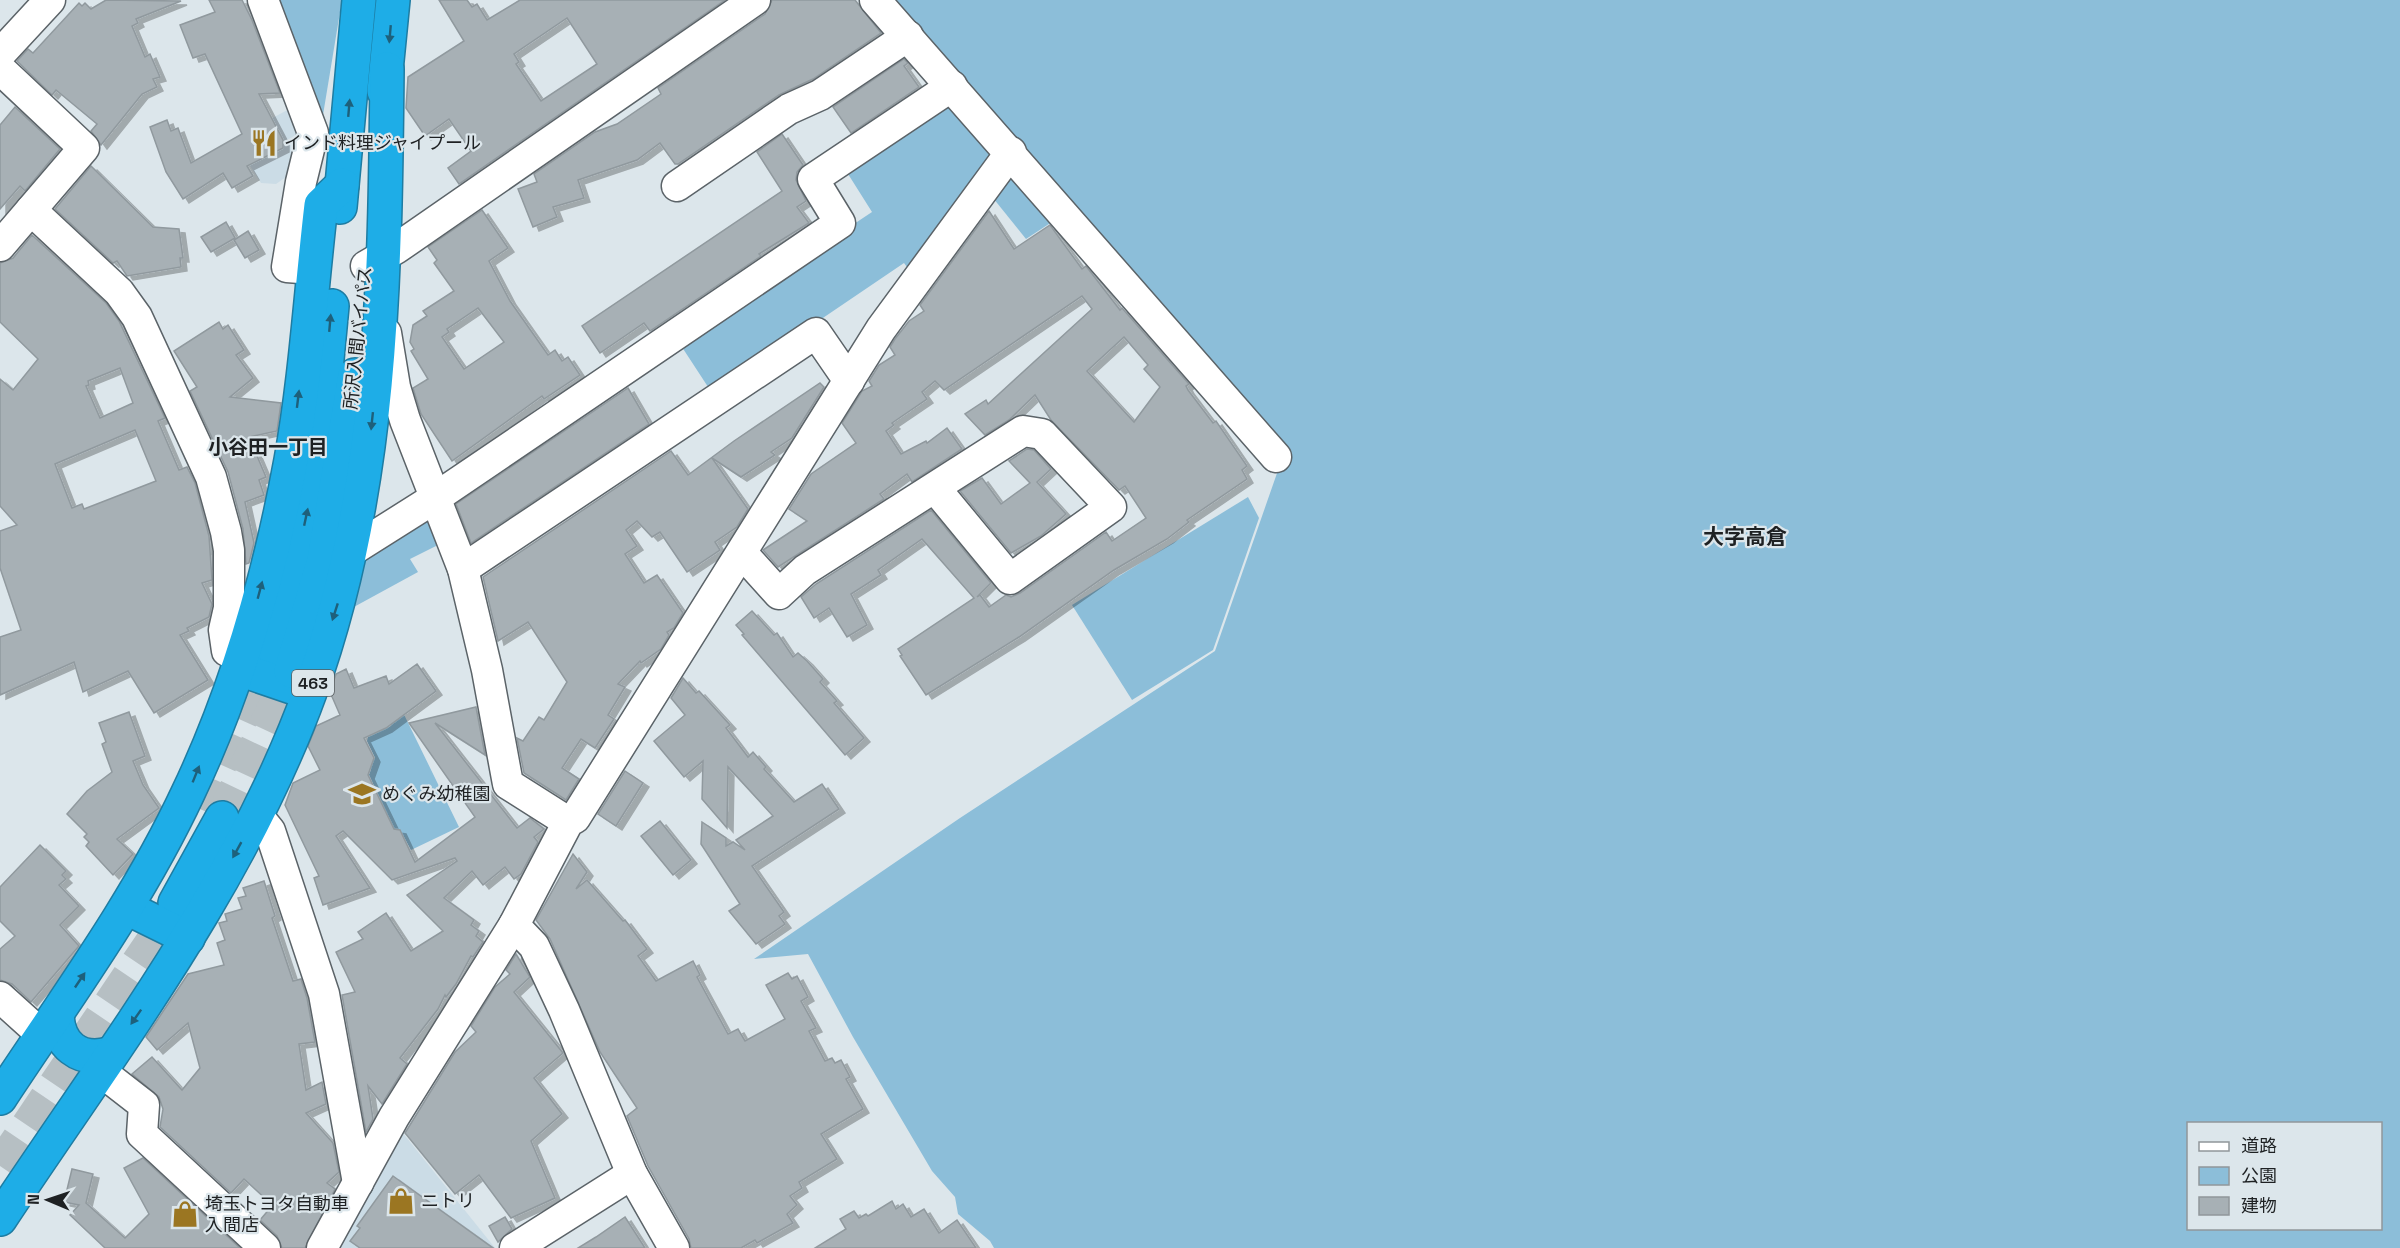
<svg xmlns="http://www.w3.org/2000/svg" width="2400" height="1248" viewBox="0 0 2400 1248" font-family="'Space Grotesk','Noto Sans JP',sans-serif">
<defs>
<filter id="shadow"><feDropShadow dx="6" dy="4" stdDeviation="0" flood-color="#0004"/></filter>
</defs>
<rect width="100%" height="100%" fill="#dce6eb"/>
<!-- built -->
<g fill="#cbdce6">
<path d="M295,106l11,25 -10,39 -20,14 -15,-1 -28,-44z"/>
<path d="M398,1127l97,121h-162z"/>
</g>
<!-- green -->
<g fill="#8cbed9" fill-rule="evenodd">
<path d="M269,0h73l-22,133z"/>
<path d="M883,0h1517v1248h-1406l-4,-7 -32,-27 -3,-17 -23,-26 -79,-134 -45,-83 -54,5 206,-141 255,-167 68,-195zM2188,1124h192v104h-192z"/>
<path d="M942,100l16,2 38,56 -84,116 -8,-11 -192,130 -34,-52 194,-129 -29,-46z"/>
<path d="M1007,169l54,47 -35,23 -37,-46z"/>
<path d="M1248,497l11,21 -46,132 -81,50 -60,-95z"/>
<path d="M426,521l11,3 7,18 -34,17 8,13 -66,36 12,-50z"/>
<path d="M392,690l67,137 -48,23 -11,-20 -6,-1 -25,-54 2,-6 -4,-7 8,-4 -8,-17 1,-4 23,-11z"/>
</g>
<!-- building -->
<g fill="#a7b0b5" stroke="#90999e" stroke-width="1.5" fill-rule="evenodd" filter="url(#shadow)">
<path d="M106,0l75,1 -45,18 2,4 -6,3 13,31 5,-3 10,23 -7,2 4,8 -15,7 -41,51 -10,-14 6,-7 -41,-34 -4,5 -35,-34 11,-12 5,4 46,-50 3,3 3,-3 6,6z"/>
<path d="M209,0h33l10,20 28,73 -21,1 24,46v8l-36,18 6,10 -21,12 -9,-15 -40,26 -17,-27 -16,-45 17,-7 4,11 7,-3 13,35 51,-29 -37,-80 -12,4 -13,-33 35,-13z"/>
<path d="M439,0h28l5,7 5,-3 10,16 33,-20h205l-266,184 -11,-16 23,-17 -22,-32 -24,17 -19,-28 2,-31 56,-36zM567,18l30,46 -56,37 -25,-37 3,-2 -5,-8z"/>
<path d="M772,0h83l26,33 -68,46 -34,16 -101,69h-3l-15,-21 -23,17 -59,20 6,18 -31,9 4,10 -24,10 -15,-38 19,-7 -3,-8 61,-42 22,-8 44,-30 -3,-6 107,-74z"/>
<path d="M904,59l4,4 -4,3 15,21 -68,46 -18,-26z"/>
<path d="M15,107l45,42 -35,42 -5,-5 -20,23v-84z"/>
<path d="M782,134l21,31 -6,7 -1,8 10,21 -9,6 12,16 -50,31 2,2 -111,75 -6,-8 -44,30 -18,-27 200,-135 -25,-39z"/>
<path d="M91,166l62,61 26,2 4,29h-3l1,9 -54,9 -10,-15 -4,2 -58,-54z"/>
<path d="M482,210l26,38 -19,13 21,40 38,54 7,-5 7,11 6,-4 12,18 -36,24 -2,-3 -90,65 -31,-47 -8,-26 15,-9 -17,-28 3,-2 -4,-7 3,-17 14,-9 -4,-5 31,-20 -20,-28 3,-3 -9,-13zM478,308l26,34 -40,27 -22,-32 7,-5 -2,-3z"/>
<path d="M989,211l25,38 36,-24 32,44 4,-3 34,44 2,-2 67,76 -3,2 2,4 25,33 3,-2 31,45 -5,4 5,9 -60,41 2,2 -22,17 -53,31 -95,67 -93,58 -26,-39 2,-1 -4,-6 76,-51 -52,-59 -44,31 3,5 -30,19 16,31 -20,12 -18,-29 -15,10 -13,-21 15,-13 115,-74 60,73 -14,14 3,-2 9,12 17,-12 5,2 9,-4 86,-61 6,9 34,-23 -21,-32 -6,4 -68,-70 -16,-25 -26,25 -24,15 -20,-21 21,-14 2,4 104,-95 -10,-13 -138,94 -9,-9 -13,11 5,7 -35,24 2,2 -8,6 15,23 25,-13 1,2 20,-15 15,21 -50,33 -5,-8 -27,20 4,5 -106,68 -15,-17 44,-29 -18,-12 22,-35 45,-31 -14,-20 20,-32 10,-5 -3,-5 10,-16 16,-10 -5,-8 5,-8 14,-18 15,-10 -4,-6zM1124,337l24,28 -4,4 16,18 -26,35 -47,-51z"/>
<path d="M226,222l9,16 -24,14 -10,-15z"/>
<path d="M248,231l11,19 -14,8 -11,-18z"/>
<path d="M32,235l74,68 13,18 46,97 -7,3 21,49 8,-3 8,16 14,53 3,44 -10,3 10,21 -3,13 -22,11 2,3 -9,4 28,45 -54,33 -26,-42 -45,21 -9,-30 -74,33v-58l21,-7 -21,-62v-37l17,-6 -17,-19v-127l13,11 25,-31 -38,-37v-59l13,-5zM120,368l13,35 -33,15 -14,-32 3,-1 -1,-4zM135,430l21,51 -72,28 -2,-5 -10,4 -17,-44z"/>
<path d="M219,322l4,7 5,-4 16,25 -8,5 17,23 -23,19 51,6 -4,28 -28,6 17,40 -7,3 5,15 -19,7 9,41 -5,20 -3,1 -3,-35 -15,-57 -38,-81 7,-4 -23,-36z"/>
<path d="M820,383l4,4 -32,51 -21,14 4,3 -34,22 -29,-19 36,51 -11,18 -22,15 5,8 -33,22 -27,-40 -8,5 -15,-16 -11,9 11,16 -12,8 19,29 13,-8 26,38 -9,15 -7,4 2,3 -8,14 -20,14 -1,-2 -22,23 7,3 -17,28 6,4 -19,29 -14,-9 -19,29 17,11 -13,21 -42,-27 -7,-35 6,3 16,-24 5,3 23,-38 -39,-60 -30,19 -15,-64 188,-126 17,24 46,-34z"/>
<path d="M628,388l21,36 -178,119 -15,-39z"/>
<path d="M1027,449l7,1 17,19 -14,13 29,32 -25,22 -30,17 -51,-62 22,-13 19,26 29,-21 -21,-22z"/>
<path d="M752,611l22,24 3,-2 16,24 5,-4 9,8 16,18 -3,3 17,19 -3,2 30,35 -19,17 -103,-120 2,-1 -8,-9z"/>
<path d="M417,664l19,27 -50,37 -22,10 10,20 -6,17 26,54 6,1 15,32 60,-45 -66,-94 67,-16 9,48 -50,-32 82,105 13,-10 14,11 -10,8 4,5 -17,32 -7,5 -9,-12 -22,18 -11,-14 -28,27 30,22 -3,5 8,6 -3,5 7,6 -10,15 -2,-1 -15,28 -10,13 -1,-2 -7,14 -38,49 7,6 -25,40 -14,-18 5,33 -7,13 -24,-137 13,-3 -19,-40 27,-13 -5,-7 28,-19 25,38 32,-20 -36,-36 50,-34 -2,-3 -63,22 -49,-49 -7,5 34,52 -47,17 -9,-27 5,-2 -34,-71 8,-22 27,-13 -12,-24 8,-20 24,-11 -10,-23 6,-18 10,-5 8,19 32,-12 3,8z"/>
<path d="M683,678l13,15 3,-2 31,34 -4,3 22,29 5,-5 13,15 -2,2 30,33 28,-18 17,25 -87,57 32,46 -5,4 6,8 -29,20 -27,-33 11,-7 -39,-60 1,-22 24,16v8l7,-4 12,8 -9,-10 37,-24 -45,-49 -1,61 -25,-29 1,-38 -19,16 -30,-36 31,-26 -14,-17z"/>
<path d="M129,712l16,44 -12,5 10,24 16,23 -42,31 16,15 -20,21 -27,-29 3,-4 -5,-5 3,-3 -20,-20 20,-23 25,-19 -10,-28 4,-2 -7,-19z"/>
<path d="M625,771l18,12 -27,43 -18,-12z"/>
<path d="M660,821l31,39 -18,15 -32,-39z"/>
<path d="M40,845l26,26 -4,4 4,4 -7,6 20,21 -19,19 19,21 -48,56 -19,-18 -12,-4v-31l15,-13 -15,-15v-34z"/>
<path d="M573,854l14,18 -11,17 11,-9 36,41 2,-1 22,29 -9,7 18,25 37,-20 7,14 -3,2 31,57 10,-5 7,12 40,-22 -19,-34 22,-12 4,6 5,-3 11,21 -7,4 15,27 -7,3 16,30 7,-3 3,5 6,-3 9,17 -4,2 17,30 -42,25 16,25 -38,23 3,6 -12,8 7,9 -10,9 6,9 -36,20 -2,-3 -14,8h-50l-2,-9 -41,-73 -21,-50 10,-8 -37,-56 -50,-113 -14,-19z"/>
<path d="M264,881l11,35 -3,2 21,63 8,-2 6,19 8,44 -16,2 7,46 16,-8 4,22 -20,9 27,30 6,29 -12,11 8,6 -30,59h-23l-5,-12 -17,-16 12,-14 -3,-4 -25,-23 -13,14 -71,-66 3,-18 -4,-12 -27,-23 20,-17 30,33 18,-22 -12,-45 -31,27 -11,-13 42,-63 36,-9 -7,-22 8,-3 -6,-17 8,-2 -2,-7 17,-5 -4,-11 8,-2 -3,-8z"/>
<path d="M516,954l14,23 -16,15 49,61 -29,25 28,36 -31,27 24,57 -44,20 -32,-43 -24,19 -50,-61 50,-81 21,-20 -5,-6 24,-39 15,-13 -4,-4z"/>
<path d="M143,1158l97,90h-135l-35,-33 9,-10 -15,-3 8,-33 21,5 -7,29 39,35 24,-24 -25,-46z"/>
<path d="M393,1176l36,26 64,46h-133l-10,-7 10,-13 -3,-2z"/>
<path d="M892,1201l4,8 7,-5 8,13 13,-8 15,24 18,-13 19,28h-161l31,-19 -6,-10 14,-8 5,7 7,-4 2,2z"/>
<path d="M505,1217l7,12 -14,13 -9,-16z"/>
<path d="M625,1217l20,31h-67l18,-11z"/>
</g>
<g fill="none" stroke-linecap="round" stroke-linejoin="round">
<!-- highway-tunnel -->
<g stroke="#b6bfc3" stroke-width="33" stroke-dasharray="33 16" stroke-linecap="butt">
<path d="M200,809l70,-154"/>
<path d="M222,818l69,-147"/>
<path d="M0,1166l155,-229 20,-34"/>
</g>
<defs>
<g id="minor">
<path d="M263,0l50,133 -12,49 -14,85 26,2"/>
<path d="M875,0l401,457"/>
<path d="M0,54l50,-54"/>
<path d="M0,69l84,79 -84,98"/>
<path d="M677,186l112,-77 31,-14 88,-59"/>
<path d="M31,210l88,82 18,25 74,160 15,55 3,18v58l-5,22 3,21 15,6"/>
<path d="M366,266l31,-18 358,-248"/>
<path d="M386,333l9,54 10,33 58,149 24,101 21,114 60,38"/>
<path d="M351,551l84,-53 405,-275 -27,-44 139,-93"/>
<path d="M742,553l37,41 26,-24 218,-139 19,3 69,73 -101,72 -75,-91"/>
<path d="M463,569l353,-236 33,48"/>
<path d="M257,815l13,16 54,163 34,189"/>
<path d="M514,925l20,21 30,64 68,164 42,74"/>
<path d="M0,997l42,38"/>
<path d="M99,1070l45,35 -2,29 123,114"/>
<path d="M322,1248l72,-131 120,-192 54,-103 7,-4 306,-489 130,-177"/>
<path d="M515,1248l117,-74"/>
</g>
<g id="highway">
<path d="M384,91l9,-91"/>
<path d="M340,207l19,-207"/>
<path d="M270,655l36,-138 16,-105 10,-106"/>
<path d="M239,669l70,24"/>
<path d="M291,671l33,-111 31,-185"/>
<path d="M175,903l47,-85"/>
<path d="M127,908l61,30"/>
<path d="M57,1014c1,31 22,48 52,40"/>
<path d="M0,1098c66,-100 137,-196 188,-305 50,-105 82,-219 103,-333 15,-83 20,-170 30,-255l21,-20"/>
<path d="M0,1219c112,-169 240,-334 310,-527 73,-202 75,-411 77,-623"/>
</g>
</defs>
<!-- minor casing -->
<use href="#minor" stroke="#5b6368" stroke-width="33"/>
<!-- highway casing -->
<use href="#highway" stroke="#1e7ca2" stroke-width="36"/>
<!-- minor -->
<use href="#minor" stroke="#fff" stroke-width="30"/>
<!-- highway -->
<use href="#highway" stroke="#1eade7" stroke-width="33"/>
</g>
<!-- one-way arrows -->
<defs><path id="oneway-solid" d="M-6-.8H1V-3.2L6.5 0L1 3.2V.8H-6Z" transform="scale(1.5)"/></defs>
<g fill="#1e607b">
<use href="#oneway-solid" transform="translate(390 34) rotate(95)"/>
<use href="#oneway-solid" transform="translate(349 108) rotate(-85)"/>
<use href="#oneway-solid" transform="translate(330 323) rotate(-85)"/>
<use href="#oneway-solid" transform="translate(298 399) rotate(-83)"/>
<use href="#oneway-solid" transform="translate(372 421) rotate(96)"/>
<use href="#oneway-solid" transform="translate(306 517) rotate(-78)"/>
<use href="#oneway-solid" transform="translate(260 590) rotate(-75)"/>
<use href="#oneway-solid" transform="translate(335 612) rotate(108)"/>
<use href="#oneway-solid" transform="translate(196 774) rotate(-68)"/>
<use href="#oneway-solid" transform="translate(237 850) rotate(119)"/>
<use href="#oneway-solid" transform="translate(80 980) rotate(-56)"/>
<use href="#oneway-solid" transform="translate(136 1017) rotate(125)"/>
</g>
<!-- icons -->
<defs>
<symbol id="restaurant-bare" viewBox="-9 -9 18 18"><path d="M-5-6h1v4h1v-4h1v4h1v-4h1v5L-1.5 .5V6h-2V.5L-5-1ZM5-6V6H3V1.5H1.5Q1.5-4 5-6Z" fill="#9b7622" stroke="#dce6eb" stroke-width="2.5" paint-order="stroke"/></symbol>
<symbol id="school-bare" viewBox="-9 -9 18 18"><path d="M0-5L7-2L0 1L-7-2ZM-4 1L0 2.5L4 1V4Q0 6-4 4Z" fill="#9b7622" stroke="#dce6eb" stroke-width="2.5" paint-order="stroke"/></symbol>
<symbol id="shop-bare" viewBox="-9 -9 18 18"><path d="M-5-2.5h2.3a2.7 3.5 0 0 1 5.4 0H5L5.5 6h-11ZM-1.5-2.5h3a1.5 2.3 0 0 0-3 0Z" fill="#9b7622" stroke="#dce6eb" stroke-width="2.5" paint-order="stroke"/></symbol>
</defs>
<g fill-rule="evenodd">
<use href="#restaurant-bare" x="245" y="124" width="38" height="38"/>
<use href="#school-bare" x="343" y="775" width="38" height="38"/>
<use href="#shop-bare" x="382" y="1182" width="38" height="38"/>
<use href="#shop-bare" x="166" y="1195" width="38" height="38"/>
</g>
<g text-anchor="middle" stroke-width="4.5" stroke-linejoin="round" paint-order="stroke">
<!-- shield labels -->
<rect fill="#dce6eb" stroke="#575c5f" stroke-width="1.5" x="292" y="670" width="42" height="26" rx="4.5"/>
<g font-size="16" font-weight="bold" fill="#1e2123">
<text x="313" y="689">463</text>
</g>
<!-- poi labels -->
<g font-size="18" fill="#1e2123" stroke="#dce6eb" text-anchor="start">
<text x="284" y="149">インド料理ジャイプール</text>
<text x="382" y="800">めぐみ幼稚園</text>
<text x="421" y="1207">ニトリ</text>
<text x="205" y="1210">埼玉トヨタ自動車<tspan x="205" dy="21">入間店</tspan></text>
</g>
<!-- street labels -->
<g font-size="18" fill="#1e2123" stroke="#dce6eb">
<text transform="translate(358 338) rotate(-84)" y="6">所沢入間バイパス</text>
</g>
<!-- neighbourhood labels -->
<g font-size="20" font-weight="bold" fill="#1e2123" stroke="#dce6eb">
<text x="268" y="454">小谷田一丁目</text>
</g>
<!-- quarter labels -->
<g font-size="21" font-weight="bold" fill="#1e2123" stroke="#dce6eb">
<text x="1745" y="544">大字高倉</text>
</g>
</g>
<!-- legend -->
<rect x="2187" y="1122" width="195" height="108" fill="#dce6eb" stroke="#90979b" stroke-width="1.5"/>
<rect x="2199" y="1142" width="30" height="9" fill="#ffffff" stroke="#90979b" stroke-width="1.5"/>
<text x="2241" y="1152" font-size="18" fill="#1e2123">道路</text>
<rect x="2199" y="1167" width="30" height="18" fill="#8cbed9" stroke="#90979b" stroke-width="1.5"/>
<text x="2241" y="1182" font-size="18" fill="#1e2123">公園</text>
<rect x="2199" y="1197" width="30" height="18" fill="#a7b0b5" stroke="#90979b" stroke-width="1.5"/>
<text x="2241" y="1212" font-size="18" fill="#1e2123">建物</text>
<!-- north arrow -->
<g transform="translate(48 1200) rotate(272)" stroke="#dce6eb" stroke-width="4.5" paint-order="stroke">
<path d="M0-4.5L10 22L0 15L-10 22Z" fill="#1e2123"/>
<text y="-9" font-size="16" font-weight="bold" text-anchor="middle" fill="#1e2123">N</text>
</g>
</svg>
